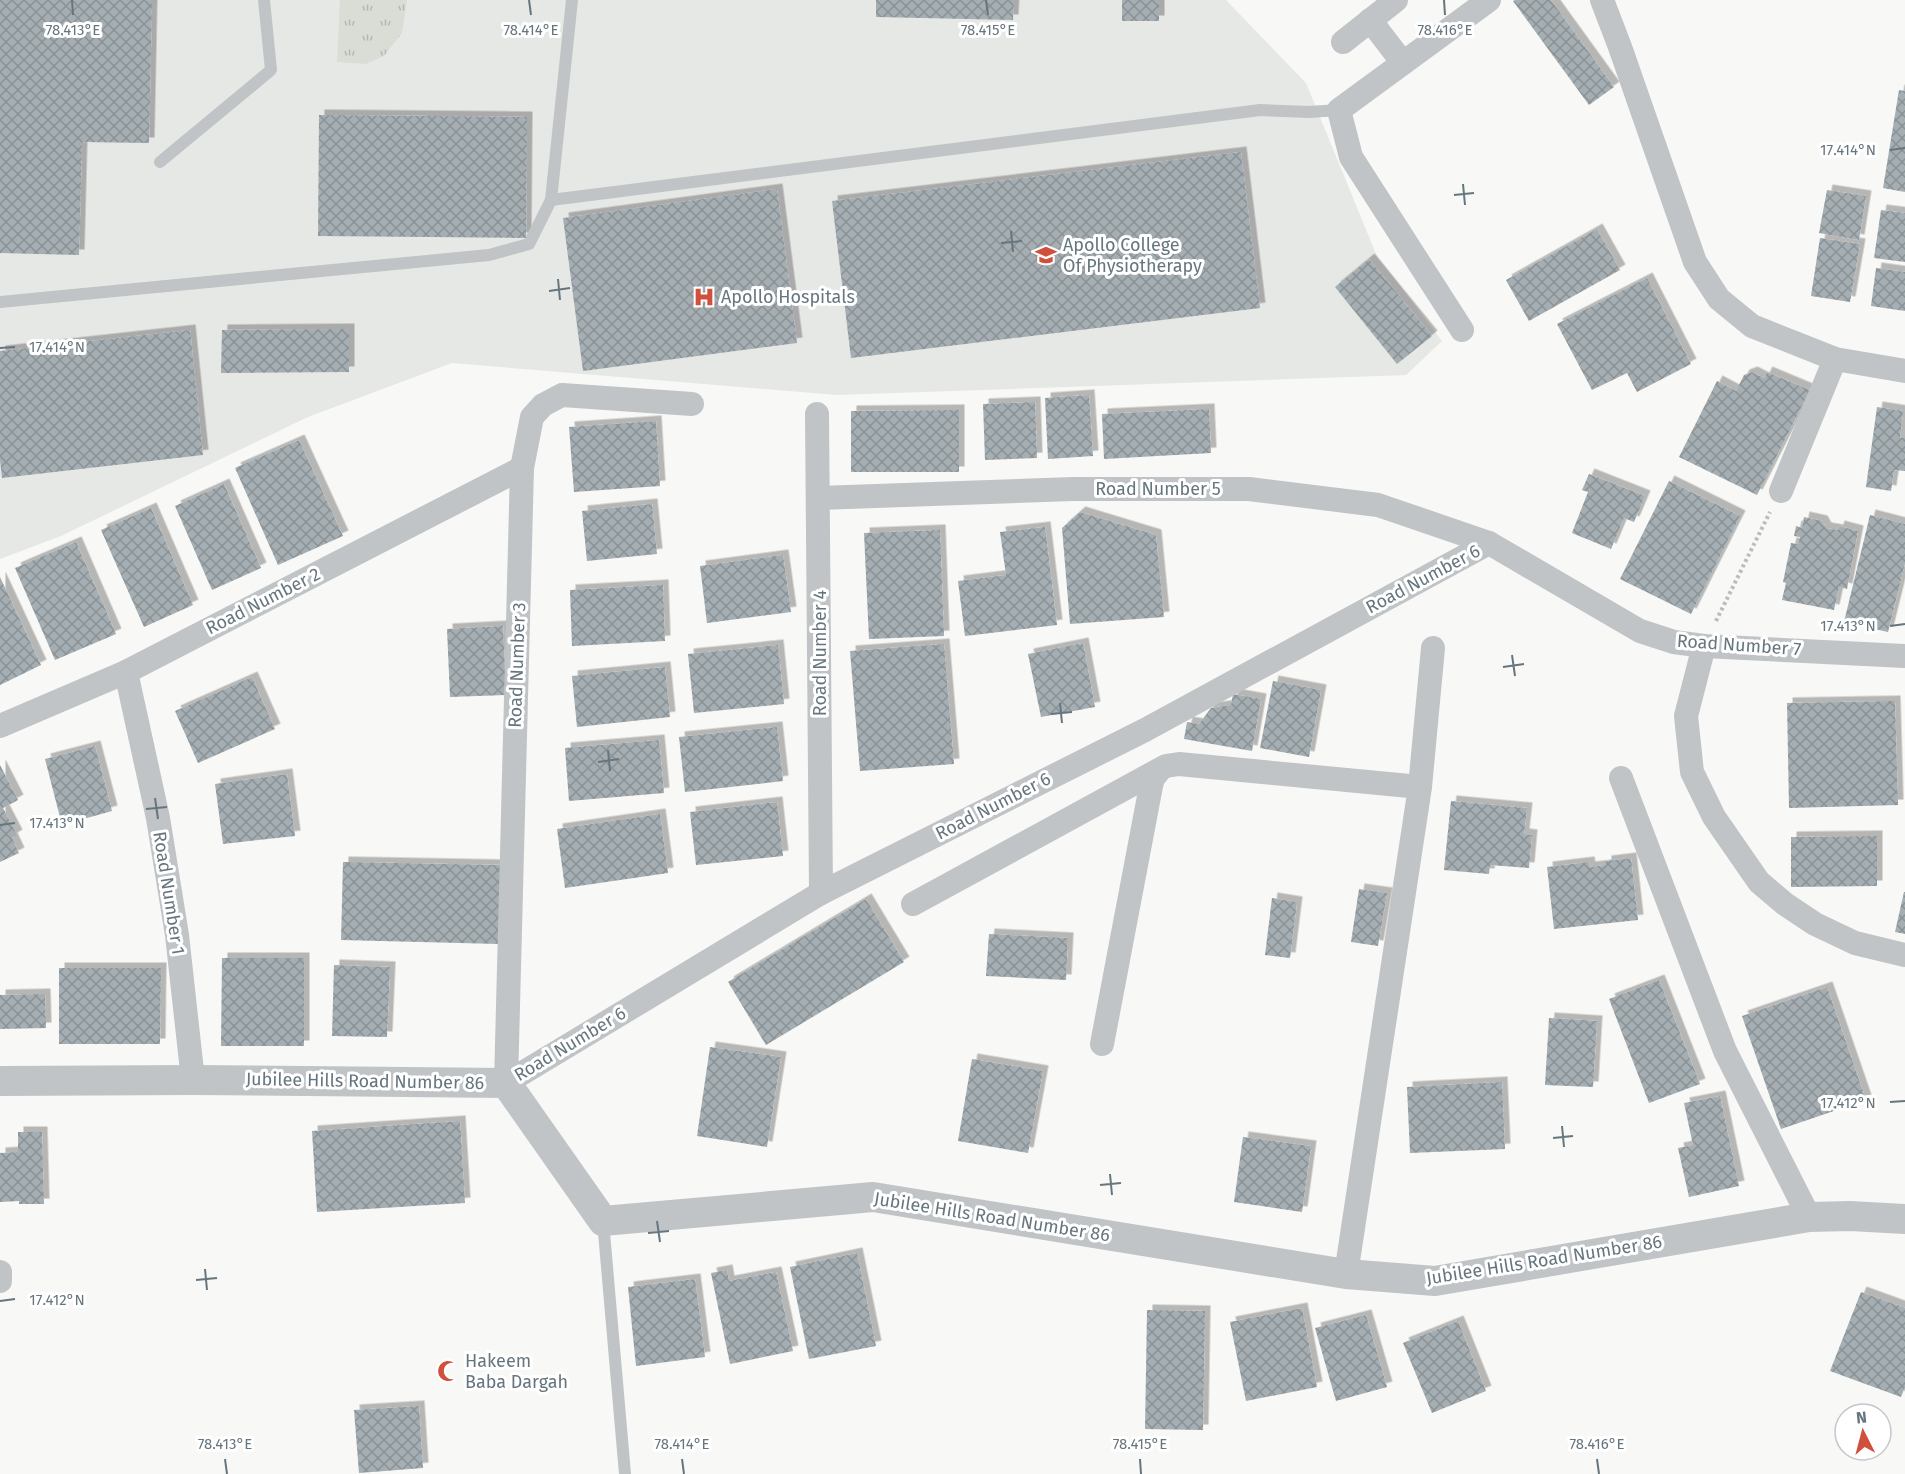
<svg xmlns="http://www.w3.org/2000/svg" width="1905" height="1474" viewBox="0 0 1905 1474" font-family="'Fira Sans',sans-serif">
<defs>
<pattern id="grass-tufts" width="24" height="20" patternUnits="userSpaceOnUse" patternTransform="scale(1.5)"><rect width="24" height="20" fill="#d9ddd6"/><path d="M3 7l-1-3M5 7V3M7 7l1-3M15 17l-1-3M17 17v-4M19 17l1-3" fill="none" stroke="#b4b8b3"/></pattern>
<pattern id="building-cross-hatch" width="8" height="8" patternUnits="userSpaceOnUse" patternTransform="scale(1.5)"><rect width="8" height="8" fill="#a5aeb2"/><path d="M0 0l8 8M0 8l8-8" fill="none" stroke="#8a9296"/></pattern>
<filter id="shadow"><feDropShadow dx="5.5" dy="-5.5" stdDeviation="0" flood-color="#0004"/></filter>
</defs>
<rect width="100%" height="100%" fill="#f8f8f6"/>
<!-- built -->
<path fill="#e6e8e6" d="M0,0h1226l80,83 70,171 66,87 -36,34 -569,20 -385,-32 -144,54 -247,119 -61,23z"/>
<!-- grass -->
<path fill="url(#grass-tufts)" d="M340,0h67l-5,33 -18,23 -18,8 -29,-2z"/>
<!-- building -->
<g fill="url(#building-cross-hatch)" filter="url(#shadow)">
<path d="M0,0h152l-3,143 -67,-1 -3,113 -79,-2z"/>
<path d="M876,0h138l-1,20 -137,-3z"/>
<rect x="1122" y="0" width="37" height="21"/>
<path d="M1515,0h36l63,87 -25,18 -76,-104z"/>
<path d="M1899,90l6,1v101l-22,-4z"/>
<path d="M319,115l208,2 -1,121 -208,-2z"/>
<path d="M1241,152l19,156 -409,50 -19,-157z"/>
<path d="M777,189l20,154 -214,28 -20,-153z"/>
<path d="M1827,190l39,6 -7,44 -40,-7z"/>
<path d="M1881,210l24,3v49l-31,-4z"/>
<path d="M1597,229l23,41 -91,51 -23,-41z"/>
<path d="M1820,238l40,6 -10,58 -39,-6z"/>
<path d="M1369,259l63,77 -35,28 -62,-77z"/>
<path d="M1876,268l29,4v39l-34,-5z"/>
<path d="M1647,278l44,86 -54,28 -10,-19 -35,17 -35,-66z"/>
<path d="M349,329v43l-128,1 1,-43z"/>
<path d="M190,330l13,125 -201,23 -2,-18v-109z"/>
<path d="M1752,372l12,6 3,-6 43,18 -53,105 -78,-38 38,-76 19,10 8,-16z"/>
<path d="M1089,395l4,61 -45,3 -3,-61z"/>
<path d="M1035,402l2,56 -52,2 -2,-56z"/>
<path d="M1877,407l26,4 -3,27h5v33l-11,-1 -3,21 -25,-4z"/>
<path d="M1209,409l2,44 -107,6 -2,-45z"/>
<path d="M959,410v62h-108v-61z"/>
<path d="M656,421l4,65 -86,6 -5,-65z"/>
<path d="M299,440l44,96 -65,29 -43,-97z"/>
<path d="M1589,474l56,22 -11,26 -10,-4 -13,31 -39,-16 16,-41 -6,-2z"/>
<path d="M1669,481l71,35 -49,98 -71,-35z"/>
<path d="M224,484l37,84 -49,22 -37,-84z"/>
<path d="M652,504l5,50 -70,7 -5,-50z"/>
<path d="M151,508l42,97 -49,22 -43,-97z"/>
<path d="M1080,512l76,23 8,82 -94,7 -8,-96z"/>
<path d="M1870,515l35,9v39l-17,69 -44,-10z"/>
<path d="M1804,517l18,4 4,7 12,2 1,-4 19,5 -11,58 -8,-2 -5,23 -52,-10 4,-17 -3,-1 8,-39 7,1 2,-7 -6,-1 2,-10 6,2z"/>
<path d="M1045,527l12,98 -92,11 -7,-55 48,-6 -6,-43z"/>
<path d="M940,530l4,106 -75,3 -5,-106z"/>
<path d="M76,542l40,92 -61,26 -40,-92z"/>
<path d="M783,555l8,57 -84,11 -7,-57z"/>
<path d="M0,577l41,88 -41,20z"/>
<path d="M663,585l2,56 -93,5 -2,-56z"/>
<path d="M503,626l3,69 -56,2 -3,-68z"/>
<path d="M1083,643l12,64 -54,10 -13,-63z"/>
<path d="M944,644l10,120 -94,7 -10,-120z"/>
<path d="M778,645l6,59 -90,9 -6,-59z"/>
<path d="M665,667l5,50 -93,10 -5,-51z"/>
<path d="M252,677l23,52 -77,34 -23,-52z"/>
<path d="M1273,681l48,9 -12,67 -49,-9z"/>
<path d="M1233,694l28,5 -9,52 -68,-12 3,-17 12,2 12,-16 20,-3z"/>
<path d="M1895,701l3,104 -109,3 -2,-105z"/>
<path d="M777,727l6,54 -98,11 -6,-55z"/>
<path d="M659,740l5,53 -95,8 -4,-53z"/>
<path d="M95,746l17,65 -50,14 -17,-66z"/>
<path d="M0,765l18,35 -15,8 14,27 -5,3 7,15 -19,9z"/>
<path d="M287,774l8,62 -72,8 -8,-60z"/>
<path d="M1451,801l76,7 -3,26 8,1 -3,33 -39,-3 -1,9 -45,-4z"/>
<path d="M777,802l6,54 -87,9 -6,-53z"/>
<path d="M660,814l8,59 -103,15 -8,-59z"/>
<path d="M1877,836v50l-86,1v-50z"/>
<path d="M1631,858l7,62 -84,9 -7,-62 42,-5 1,5 16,-2v-4z"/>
<path d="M343,862l158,3 -2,79 -158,-4z"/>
<path d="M1359,889l28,4 -9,53 -27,-4z"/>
<path d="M1904,892h1v42l-10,-2z"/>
<path d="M1272,898l25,4 -7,56 -25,-3z"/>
<path d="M866,899l38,63 -138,83 -38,-63z"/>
<path d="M989,934l79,4 -2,42 -80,-4z"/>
<path d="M222,958h82v88h-83z"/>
<path d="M334,965l56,2 -3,70 -55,-1z"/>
<path d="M59,968h102l-1,76h-101z"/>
<path d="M1659,980l41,104 -51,19 -40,-104z"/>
<path d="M1827,987l39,113 -85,29 -39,-113z"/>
<path d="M45,994l1,34 -46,1v-34z"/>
<path d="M1549,1018l48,3 -4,66 -48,-2z"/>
<path d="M710,1047l71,10 -14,90 -70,-11z"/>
<path d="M972,1059l71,12 -15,82 -70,-12z"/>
<path d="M1502,1082l3,67 -95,4 -3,-66z"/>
<path d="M1720,1096l19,90 -50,11 -11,-49 15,-3 -9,-42z"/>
<path d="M460,1121l5,82 -148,9 -5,-81z"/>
<path d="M18,1132h24l2,72h-25v-3l-19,1v-49l18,-1z"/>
<path d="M1243,1137l68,9 -9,66 -68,-10z"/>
<path d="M857,1253l19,93 -67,13 -19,-92z"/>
<path d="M727,1270l2,11 47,-9 17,79 -63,13 -19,-91z"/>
<path d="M695,1279l10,78 -69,9 -8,-79z"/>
<path d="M1861,1292l44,16v79l-4,10 -71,-26z"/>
<path d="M1302,1308l15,79 -71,14 -16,-79z"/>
<path d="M1147,1310l58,1 -2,119 -58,-1z"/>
<path d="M1366,1315l21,72 -51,14 -21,-73z"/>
<path d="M1458,1321l28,70 -54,22 -29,-70z"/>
<path d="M419,1406l4,62 -64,5 -5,-63z"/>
</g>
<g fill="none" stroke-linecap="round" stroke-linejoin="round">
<!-- path -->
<path stroke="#babdbf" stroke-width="4" stroke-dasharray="3 3" stroke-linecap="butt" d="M1716,621l54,-109"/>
<!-- service -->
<g stroke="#c0c4c7" stroke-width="12">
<path d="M160,162l111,-92 -7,-70"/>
<path d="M551,200l709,-90 49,2 30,-2"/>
<path d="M0,302l489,-47 40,-11 22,-44 21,-200"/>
<path d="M603,1221l22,253"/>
</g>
<!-- minor -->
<g stroke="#c0c4c7" stroke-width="24">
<path d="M1602,0l18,47 75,215 24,37 33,27 83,33 70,12"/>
<path d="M1370,20l33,43"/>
<path d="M1343,42l53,-42"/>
<path d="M1462,330l-111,-173 -12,-47 150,-110"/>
<path d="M817,414l4,479"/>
<path d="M1781,491l54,-132"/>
<path d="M819,498l254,-9h176l129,16 111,38 151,88 34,11 30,4 201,10"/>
<path d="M1704,646l-18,70 6,56 22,45 45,65 26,22 30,20 40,19 50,12"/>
<path d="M126,672l32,146 19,117 16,145"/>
<path d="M0,726l126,-54 396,-204"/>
<path d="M1621,778l104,273 84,166"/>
<path d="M1420,787l13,-139"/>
<path d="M913,904l253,-138 13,-2 241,23 -74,487"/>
<path d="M1102,1044l49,-258 2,-8 5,-6"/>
<path d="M506,1083l315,-190 324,-163 344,-187"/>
<path d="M506,1083l16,-615 10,-51 11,-12 19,-10 130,9"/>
<path d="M0,1272v9"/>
</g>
<!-- tertiary -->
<path stroke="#c0c4c7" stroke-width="30" d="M0,1081l193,-1 313,3 97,138 270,-24 473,77 89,7 374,-64 41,-1 55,3"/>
</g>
<!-- ticks -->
<path fill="none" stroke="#66767e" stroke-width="2" d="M72,0l1,15M529,0l2,15M986,0l2,15M1444,0l1,15M1890,150l15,-2M1463,184l2,21M1454,195l20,-2M1011,231l2,21M1001,243l21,-2M558,279l2,21M549,291l21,-3M0,348l15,-1M1890,626l15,-2M1512,655l3,21M1503,667l21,-3M1060,703l2,20M1051,714l21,-2M608,750l2,21M598,762l21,-3M155,798l3,21M146,809l21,-2M0,825l15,-2M1890,1102l15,-1M1562,1126l2,21M1553,1138l20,-2M1110,1174l2,21M1100,1185l21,-2M657,1221l3,21M648,1233l21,-2M205,1269l2,21M196,1280l21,-2M0,1301l15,-2M225,1459l2,15M682,1459l2,15M1140,1459l1,15M1597,1459l2,15"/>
<!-- icons -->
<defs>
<symbol id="university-bare" viewBox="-9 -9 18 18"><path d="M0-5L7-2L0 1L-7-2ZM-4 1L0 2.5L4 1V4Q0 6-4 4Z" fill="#d14f3d" stroke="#fff" stroke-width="2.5" paint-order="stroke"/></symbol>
<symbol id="hospital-bare" viewBox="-9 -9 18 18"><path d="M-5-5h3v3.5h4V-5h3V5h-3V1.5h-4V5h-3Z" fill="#d14f3d" stroke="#fff" stroke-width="2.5" paint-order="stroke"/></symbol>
<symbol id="mosque-bare" viewBox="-9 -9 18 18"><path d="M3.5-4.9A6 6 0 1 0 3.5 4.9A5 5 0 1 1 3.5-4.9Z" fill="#d14f3d" stroke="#fff" stroke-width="2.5" paint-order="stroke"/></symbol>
</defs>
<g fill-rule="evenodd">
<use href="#university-bare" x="1031" y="240" width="30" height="30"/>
<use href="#hospital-bare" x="689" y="282" width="30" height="30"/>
<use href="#mosque-bare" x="433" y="1356" width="30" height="30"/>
</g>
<g text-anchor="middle" stroke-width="6" stroke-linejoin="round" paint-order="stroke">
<!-- poi labels -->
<g font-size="18" fill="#66767e" stroke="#fff" text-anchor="start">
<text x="1063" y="251">Apollo College<tspan x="1063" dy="21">Of Physiotherapy</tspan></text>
<text x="721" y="303">Apollo Hospitals</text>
<text x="465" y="1367">Hakeem<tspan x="465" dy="21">Baba Dargah</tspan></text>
</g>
<!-- street labels -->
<g font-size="18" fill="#66767e" stroke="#fff">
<text x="1158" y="495">Road Number 5</text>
<text transform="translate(1423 579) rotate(-28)" y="6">Road Number 6</text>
<text transform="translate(263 601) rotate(-27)" y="6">Road Number 2</text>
<text transform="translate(1739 645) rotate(4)" y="6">Road Number 7</text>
<text transform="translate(820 653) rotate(-90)" y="6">Road Number 4</text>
<text transform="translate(517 665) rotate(-88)" y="6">Road Number 3</text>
<text transform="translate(993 806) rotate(-27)" y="6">Road Number 6</text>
<text transform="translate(169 893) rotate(81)" y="6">Road Number 1</text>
<text transform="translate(570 1044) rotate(-31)" y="6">Road Number 6</text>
<text transform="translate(365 1081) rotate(1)" y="6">Jubilee Hills Road Number 86</text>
<text transform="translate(992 1217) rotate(9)" y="6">Jubilee Hills Road Number 86</text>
<text transform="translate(1544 1260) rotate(-9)" y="6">Jubilee Hills Road Number 86</text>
</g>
</g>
<g font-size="15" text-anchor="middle" fill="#66767e" stroke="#fff" stroke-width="6" stroke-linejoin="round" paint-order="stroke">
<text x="73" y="35">78.413°E</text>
<text x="531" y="35">78.414°E</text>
<text x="988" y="35">78.415°E</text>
<text x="1445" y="35">78.416°E</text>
<text x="1848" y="155">17.414°N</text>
<text x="57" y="352">17.414°N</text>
<text x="1848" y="631">17.413°N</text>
<text x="57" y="828">17.413°N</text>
<text x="1848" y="1108">17.412°N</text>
<text x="57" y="1305">17.412°N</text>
<text x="225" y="1449">78.413°E</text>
<text x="682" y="1449">78.414°E</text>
<text x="1140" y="1449">78.415°E</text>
<text x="1597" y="1449">78.416°E</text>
</g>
<!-- north arrow -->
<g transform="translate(1863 1432) rotate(354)"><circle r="28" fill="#ffffff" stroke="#c2c8cb" stroke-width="1.5"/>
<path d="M0-4.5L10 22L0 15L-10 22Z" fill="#d14f3d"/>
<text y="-9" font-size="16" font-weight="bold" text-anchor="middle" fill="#66767e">N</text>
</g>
</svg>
